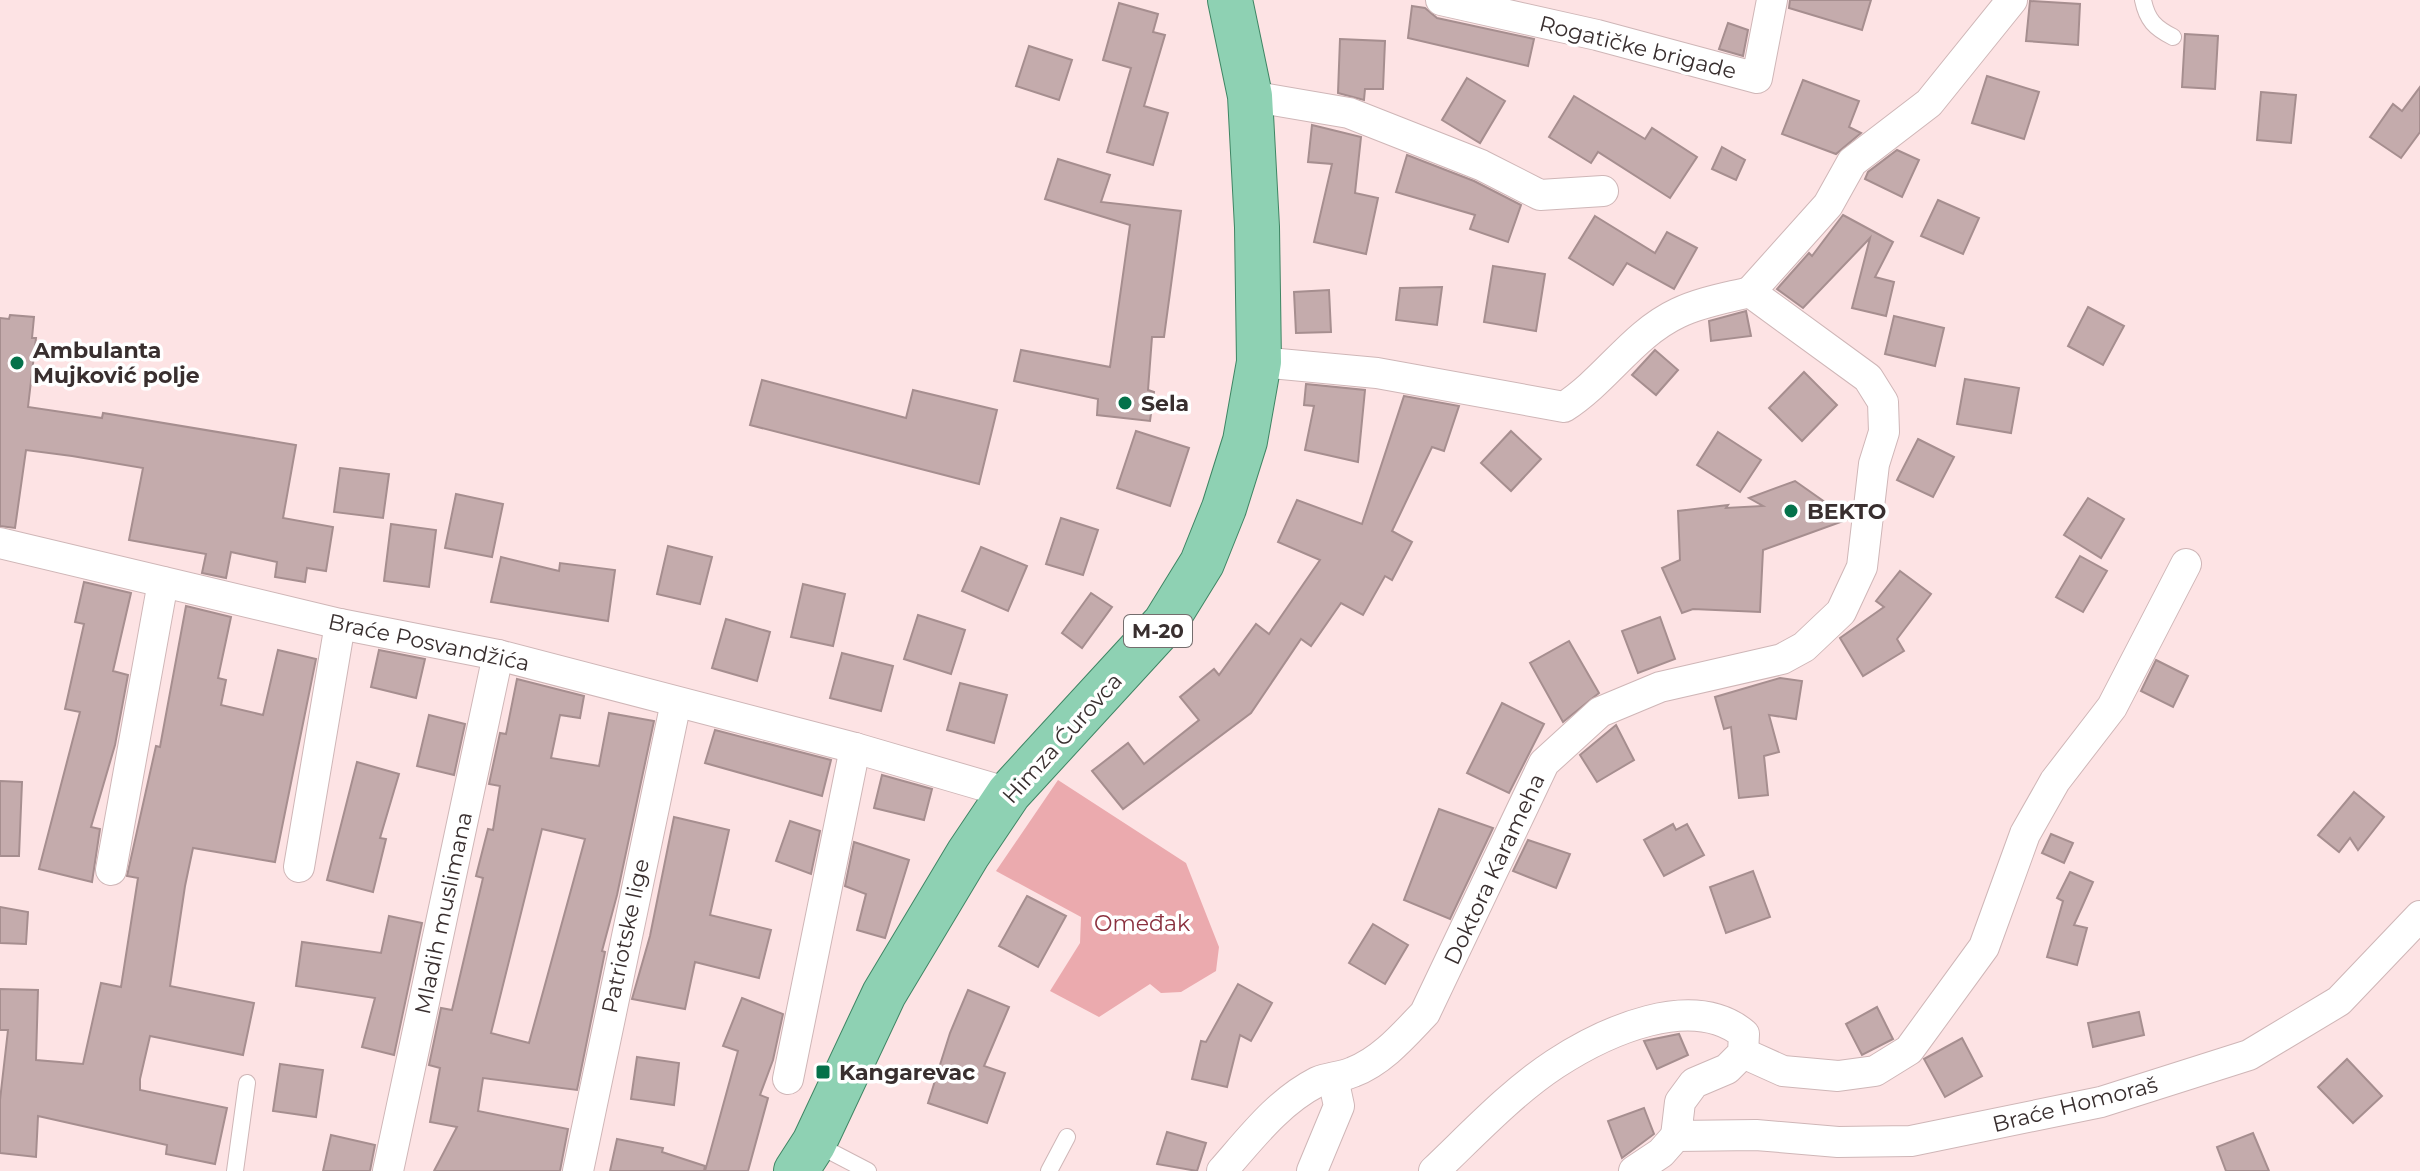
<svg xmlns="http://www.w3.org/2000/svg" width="2420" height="1171" viewBox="0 0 2420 1171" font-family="Montserrat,sans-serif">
<rect width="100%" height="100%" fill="#fde3e4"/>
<!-- green -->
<path fill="#ebaaae" d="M1058,780l128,83 33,84 -3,24 -35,21 -20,1 -11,-9 -51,33 -49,-26 30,-48 1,-26 -85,-46z"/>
<!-- building -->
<g fill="#c4abac" stroke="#a68e8f" stroke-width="2" fill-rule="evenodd">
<path d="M1790,0h81l-9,30 -73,-22z"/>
<path d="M2030,1l50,3 -2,41 -52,-4z"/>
<path d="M1119,3l39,11 -5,18 12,3 -21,71 24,7 -15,52 -46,-13 24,-84 -28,-8z"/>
<path d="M1412,6l13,2 12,10 97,21 -6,27 -120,-28z"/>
<path d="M1728,23l20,7 -5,26 -24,-7z"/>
<path d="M2185,34l33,2 -3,53 -33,-2z"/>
<path d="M1340,39l45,2 -2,48h-18l-1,11 -26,-7z"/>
<path d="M1029,46l43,14 -13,40 -43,-14z"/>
<path d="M1987,76l52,16 -15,47 -52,-16z"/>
<path d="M1467,78l38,23 -25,42 -38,-23z"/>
<path d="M1803,80l56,21 -10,26 12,6 -25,21 -54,-20z"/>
<path d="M2420,87v45l-19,26 -31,-21 23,-33 9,7z"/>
<path d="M2261,92l35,3 -5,48 -34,-3z"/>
<path d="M1574,96l71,43 7,-11 45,29 -27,41 -72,-46 -7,11 -42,-26z"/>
<path d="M1312,125l49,12 -6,56 23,5 -12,56 -52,-12 18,-78 -24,-2z"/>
<path d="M1722,147l23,13 -9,20 -24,-11z"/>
<path d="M1897,150l22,10 -17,37 -37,-18 3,-7z"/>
<path d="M1407,155l67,26 47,24 -13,37 -38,-13 5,-14 -79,-23z"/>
<path d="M1058,159l52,16 -9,27 80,9 -17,126h-12l-4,53 6,2 -4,29 -53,-6 1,-16 -84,-18 7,-31 89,17 20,-142 -85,-26z"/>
<path d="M1938,200l41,18 -16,36 -42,-18z"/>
<path d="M1843,215l50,27 -18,35 19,5 -8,34 -34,-8 18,-70 -67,70 -26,-19 32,-36 3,3z"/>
<path d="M1595,216l60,37 12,-21 30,16 -23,41 -47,-26 -14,22 -44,-27z"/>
<path d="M1493,266l52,8 -9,57 -52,-9z"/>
<path d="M1442,287l-5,38 -41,-5 4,-32z"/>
<path d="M1329,290l2,42 -35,1 -2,-41z"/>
<path d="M2088,307l36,19 -21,39 -35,-19z"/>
<path d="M1746,311l5,25 -40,5 -2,-20z"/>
<path d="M10,315l24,2 -2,21h4l-8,69 74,11 1,-5 193,32 -13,73 50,9 -7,44 -19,-3 -2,14 -30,-5 2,-15 -46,-10 -5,26 -24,-5 4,-19 -77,-14 14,-72 -71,-12 -46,-6 -11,78 -15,-2v-208l9,1z"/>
<path d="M1894,316l50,12 -9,38 -50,-12z"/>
<path d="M1655,350l23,20 -22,25 -24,-20z"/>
<path d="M1804,372l33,33 -35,36 -33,-33z"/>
<path d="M1965,379l54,9 -8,45 -54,-9z"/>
<path d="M762,380l144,38 7,-28 84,20 -18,74 -229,-59z"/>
<path d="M1306,384l59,6 -7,72 -53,-12 9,-44 -10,-1z"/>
<path d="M1404,396l55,10 -15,45 -12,-4 -40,84 20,11 -20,38 -7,-4 -22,39 -22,-12 -30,43 -10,-7 -50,74 -128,96 -31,-38 36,-28 16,21 55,-44 -19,-23 34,-28 5,6 37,-51 13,10 51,-74 -42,-18 19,-42 65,24z"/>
<path d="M1136,431l53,17 -19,58 -53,-18z"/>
<path d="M1511,431l30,28 -30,32 -30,-28z"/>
<path d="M1718,432l43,28 -21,32 -43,-27z"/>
<path d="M1918,439l36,18 -21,40 -36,-17z"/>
<path d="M340,468l49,6 -6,44 -49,-6z"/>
<path d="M1795,481l54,38 -86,31 -3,62 -67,-3 -11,4 -20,-45 18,-8 -2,-49 50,-6 -2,3 37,-2 -14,-8z"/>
<path d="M456,494l47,10 -11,53 -47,-9z"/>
<path d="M2088,498l36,21 -23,39 -37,-23z"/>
<path d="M1061,518l37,12 -15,45 -37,-11z"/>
<path d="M391,524l45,6 -7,57 -45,-6z"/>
<path d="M668,546l44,11 -12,47 -43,-10z"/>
<path d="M981,547l46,19 -19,45 -46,-20z"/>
<path d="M2080,556l27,15 -24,41 -27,-15z"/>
<path d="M501,557l58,14 1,-8 55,7 -7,51 -117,-19z"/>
<path d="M1900,571l31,23 -34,45 7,12 -41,25 -23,-38 44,-31 -8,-6z"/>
<path d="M84,582l47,11 -18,78 15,4 -13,70 -24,82 9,2 -8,53 -53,-13 41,-157 -15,-3 19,-85 -9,-2z"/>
<path d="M803,584l42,10 -12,52 -42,-9z"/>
<path d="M1091,593l21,14 -30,41 -20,-15z"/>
<path d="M186,606l45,11 -13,61 8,2 -5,25 42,10 15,-65 38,9 -41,203 -82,-14 -8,38 -15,100 84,17 -11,52 -93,-19 -10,43v11l87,18 -12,56 -49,-10 1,-9 -129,-29 -2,41 -36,-4v-53l8,-70h-8v-41l38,1 -2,70 47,4 18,-81 20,4 17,-109 -11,-2 29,-130 4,1z"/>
<path d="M918,615l47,15 -14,44 -47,-15z"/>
<path d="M1660,617l15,42 -37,14 -16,-42z"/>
<path d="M726,619l44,13 -13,49 -45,-13z"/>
<path d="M1569,641l30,52 -36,29 -33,-59z"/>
<path d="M379,650l46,9 -9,39 -45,-11z"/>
<path d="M842,653l51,13 -12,45 -51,-13z"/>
<path d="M2156,660l32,16 -15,31 -32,-16z"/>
<path d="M1780,678l22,3 -6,38 -27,-4 10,37 -15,4 4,39 -29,3 -8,-71 -7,2 -9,-32z"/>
<path d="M517,679l67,17 -4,22 -20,-3 -9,43 48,8 10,-53 45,8 -37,174 -15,56 3,1 -28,138 -94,-12 -5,33 90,18 -8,42h-126l23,-44 -27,-5 10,-54 -11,-3 12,-57 11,2 31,-132 -7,-2 12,-47 5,1 7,-44 -11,-2 11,-51 6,1zM542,829l43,10 -56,204 -38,-10z"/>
<path d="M960,683l47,12 -13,48 -47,-13z"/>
<path d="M1502,703l42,21 -35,69 -42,-20z"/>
<path d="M429,715l36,9 -11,51 -37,-9z"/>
<path d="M1616,725l18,35 -37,22 -17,-27z"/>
<path d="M715,730l116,30 -9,36 -117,-33z"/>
<path d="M357,762l42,12 -19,64 6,1 -13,53 -46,-12z"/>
<path d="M882,775l50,14 -8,31 -50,-12z"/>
<path d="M0,781l22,1 -3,74h-19z"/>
<path d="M2354,792l30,25 -26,33 -8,-12 -11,14 -21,-17z"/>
<path d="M1439,809l54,19 -43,91 -46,-19z"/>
<path d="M674,817l55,13 -19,85 61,15 -12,48 -64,-16 -10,47 -53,-10 18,-63z"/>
<path d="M790,821l30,10 -9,43 -35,-13z"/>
<path d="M1673,824l3,6 11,-6 17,31 -40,21 -20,-36z"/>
<path d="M2051,834l22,9 -9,20 -22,-10z"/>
<path d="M1528,840l42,14 -14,34 -43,-17z"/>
<path d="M854,842l55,18 -24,78 -28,-8 9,-36 -21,-8z"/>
<path d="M1753,871l17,46 -44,16 -16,-46z"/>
<path d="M2070,872l23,10 -19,43 13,3 -10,37 -30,-8 16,-56 -6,-3z"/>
<path d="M1027,896l39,20 -28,51 -39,-21z"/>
<path d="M0,907l28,5 -2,32 -26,-1z"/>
<path d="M389,916l33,7 -28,132 -32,-8 13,-49 -79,-12 6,-44 79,11z"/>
<path d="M1373,924l35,21 -23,39 -36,-21z"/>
<path d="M1238,984l34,19 -21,38 -11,-6 -13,52 -35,-8 9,-38 5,1z"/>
<path d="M968,990l41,17 -25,59 21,7 -18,50 -59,-20 22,-70z"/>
<path d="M742,998l41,16 -10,46 -13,35 8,3 -20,73h-43l33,-120 -15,-5z"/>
<path d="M1877,1007l16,32 -31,16 -16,-31z"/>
<path d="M2139,1012l5,23 -51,12 -5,-24z"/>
<path d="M1679,1034l9,21 -31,14 -13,-28z"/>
<path d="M1962,1038l20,38 -37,21 -21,-38z"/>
<path d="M637,1057l42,6 -5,42 -43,-6z"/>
<path d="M2347,1059l35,37 -29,27 -35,-36z"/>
<path d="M280,1064l43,6 -7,47 -43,-6z"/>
<path d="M1644,1108l10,26 -32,24 -14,-37z"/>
<path d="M1167,1132l39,11 -9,28 -40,-7z"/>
<path d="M2253,1133l16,38h-43l-9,-24z"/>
<path d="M331,1135l44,10 -5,26h-47z"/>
<path d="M617,1139l46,9 -1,4 43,14 -1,5h-94z"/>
</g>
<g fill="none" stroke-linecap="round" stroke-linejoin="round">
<defs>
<g id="service">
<path d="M2143,0c4,20 12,28 30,37"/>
<path d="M816,1144l52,27"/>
<path d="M235,1171l12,-88"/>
<path d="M1049,1171l18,-34"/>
</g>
<g id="minor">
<path d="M1441,0l156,35 160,43 15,-78"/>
<path d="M1250,96l99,17 132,52 59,30 63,-4"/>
<path d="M1750,292l78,-87 24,-43 77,-59 83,-103"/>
<path d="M0,543l340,81 158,31 357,93 154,45"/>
<path d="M299,867l41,-243"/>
<path d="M111,870l52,-288"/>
<path d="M1743,1053l40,18 55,5 37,-5 34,-21 75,-103 41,-113 30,-53 57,-74 74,-143"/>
<path d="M788,1079l67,-331"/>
<path d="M388,1171l110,-516"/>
<path d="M578,1171l98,-469"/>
<path d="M1222,1171c29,-33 56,-69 95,-89 12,-5 25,-5 36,-10 29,-11 51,-37 72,-59l119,-250 56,-51 60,-25 122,-28 22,-12 37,-35 21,-45 12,-103 10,-32 -1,-30 -15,-24 -118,-86c-24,6 -49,10 -72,21 -45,21 -72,67 -114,94l-187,-34 -118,-11"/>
<path d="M1312,1171l27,-65 -6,-28"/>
<path d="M1434,1171c38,-36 77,-78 121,-107 49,-32 137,-73 189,-30l-1,19 -16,16 -33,14 -14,19 -4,34 80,-1 82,7 73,-1 190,-39 148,-47 90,-54 81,-85"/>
<path d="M1634,1171l27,-18 15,-17"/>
</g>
<path id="primary" d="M796,1171l18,-28 70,-149 84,-140 41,-61 156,-170 37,-60 22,-55 21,-67 14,-79 -2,-135 -7,-131 -20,-96"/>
</defs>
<!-- service casing -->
<use href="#service" stroke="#cfb6b7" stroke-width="18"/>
<!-- minor casing -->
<use href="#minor" stroke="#cfb6b7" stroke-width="32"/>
<!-- primary casing -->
<use href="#primary" stroke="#3f8564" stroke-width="46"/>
<!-- service -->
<use href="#service" stroke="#fff" stroke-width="16"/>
<!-- minor -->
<use href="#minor" stroke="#fff" stroke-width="30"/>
<!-- primary -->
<use href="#primary" stroke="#8ed1b3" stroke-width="44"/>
</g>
<!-- markers -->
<g fill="#04714a" stroke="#fff" stroke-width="3">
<circle cx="17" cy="363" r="8"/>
<circle cx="1125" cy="403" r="8"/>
<circle cx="1791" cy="511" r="8"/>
<rect x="815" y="1064" width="16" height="16" rx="4"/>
</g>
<g text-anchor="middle" stroke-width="7" stroke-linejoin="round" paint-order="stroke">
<!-- shield labels -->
<rect fill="#fff" stroke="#746d6d" stroke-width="2" x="1124" y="615" width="68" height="32" rx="6"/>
<g font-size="20" font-weight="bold" fill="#392f2f">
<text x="1158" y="638">M-20</text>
</g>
<!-- street labels -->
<g font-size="22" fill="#392f2f" stroke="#fff">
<text transform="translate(1638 47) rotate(14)" y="8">Rogatičke brigade</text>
<text transform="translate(429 642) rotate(12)" y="8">Braće Posvandžića</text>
<text transform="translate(1062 738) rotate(-48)" y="8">Himza Ćurovca</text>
<text transform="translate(1494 869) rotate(-65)" y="8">Doktora Karameha</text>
<text transform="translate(443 913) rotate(-78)" y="8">Mladih muslimana</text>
<text transform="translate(625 936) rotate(-78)" y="8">Patriotske lige</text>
<text transform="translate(2075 1104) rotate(-14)" y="8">Braće Homoraš</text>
</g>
<!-- poi labels -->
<g font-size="22" font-weight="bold" fill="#392f2f" stroke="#fff" text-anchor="start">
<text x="33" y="358">Ambulanta<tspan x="33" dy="25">Mujković polje</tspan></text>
<text x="1141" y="411">Sela</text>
<text x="1807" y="519">BEKTO</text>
<text x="839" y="1080">Kangarevac</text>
</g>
<!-- park labels -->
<g font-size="22" fill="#8b313f" stroke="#fff">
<text x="1142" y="931">Omeđak</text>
</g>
</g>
</svg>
